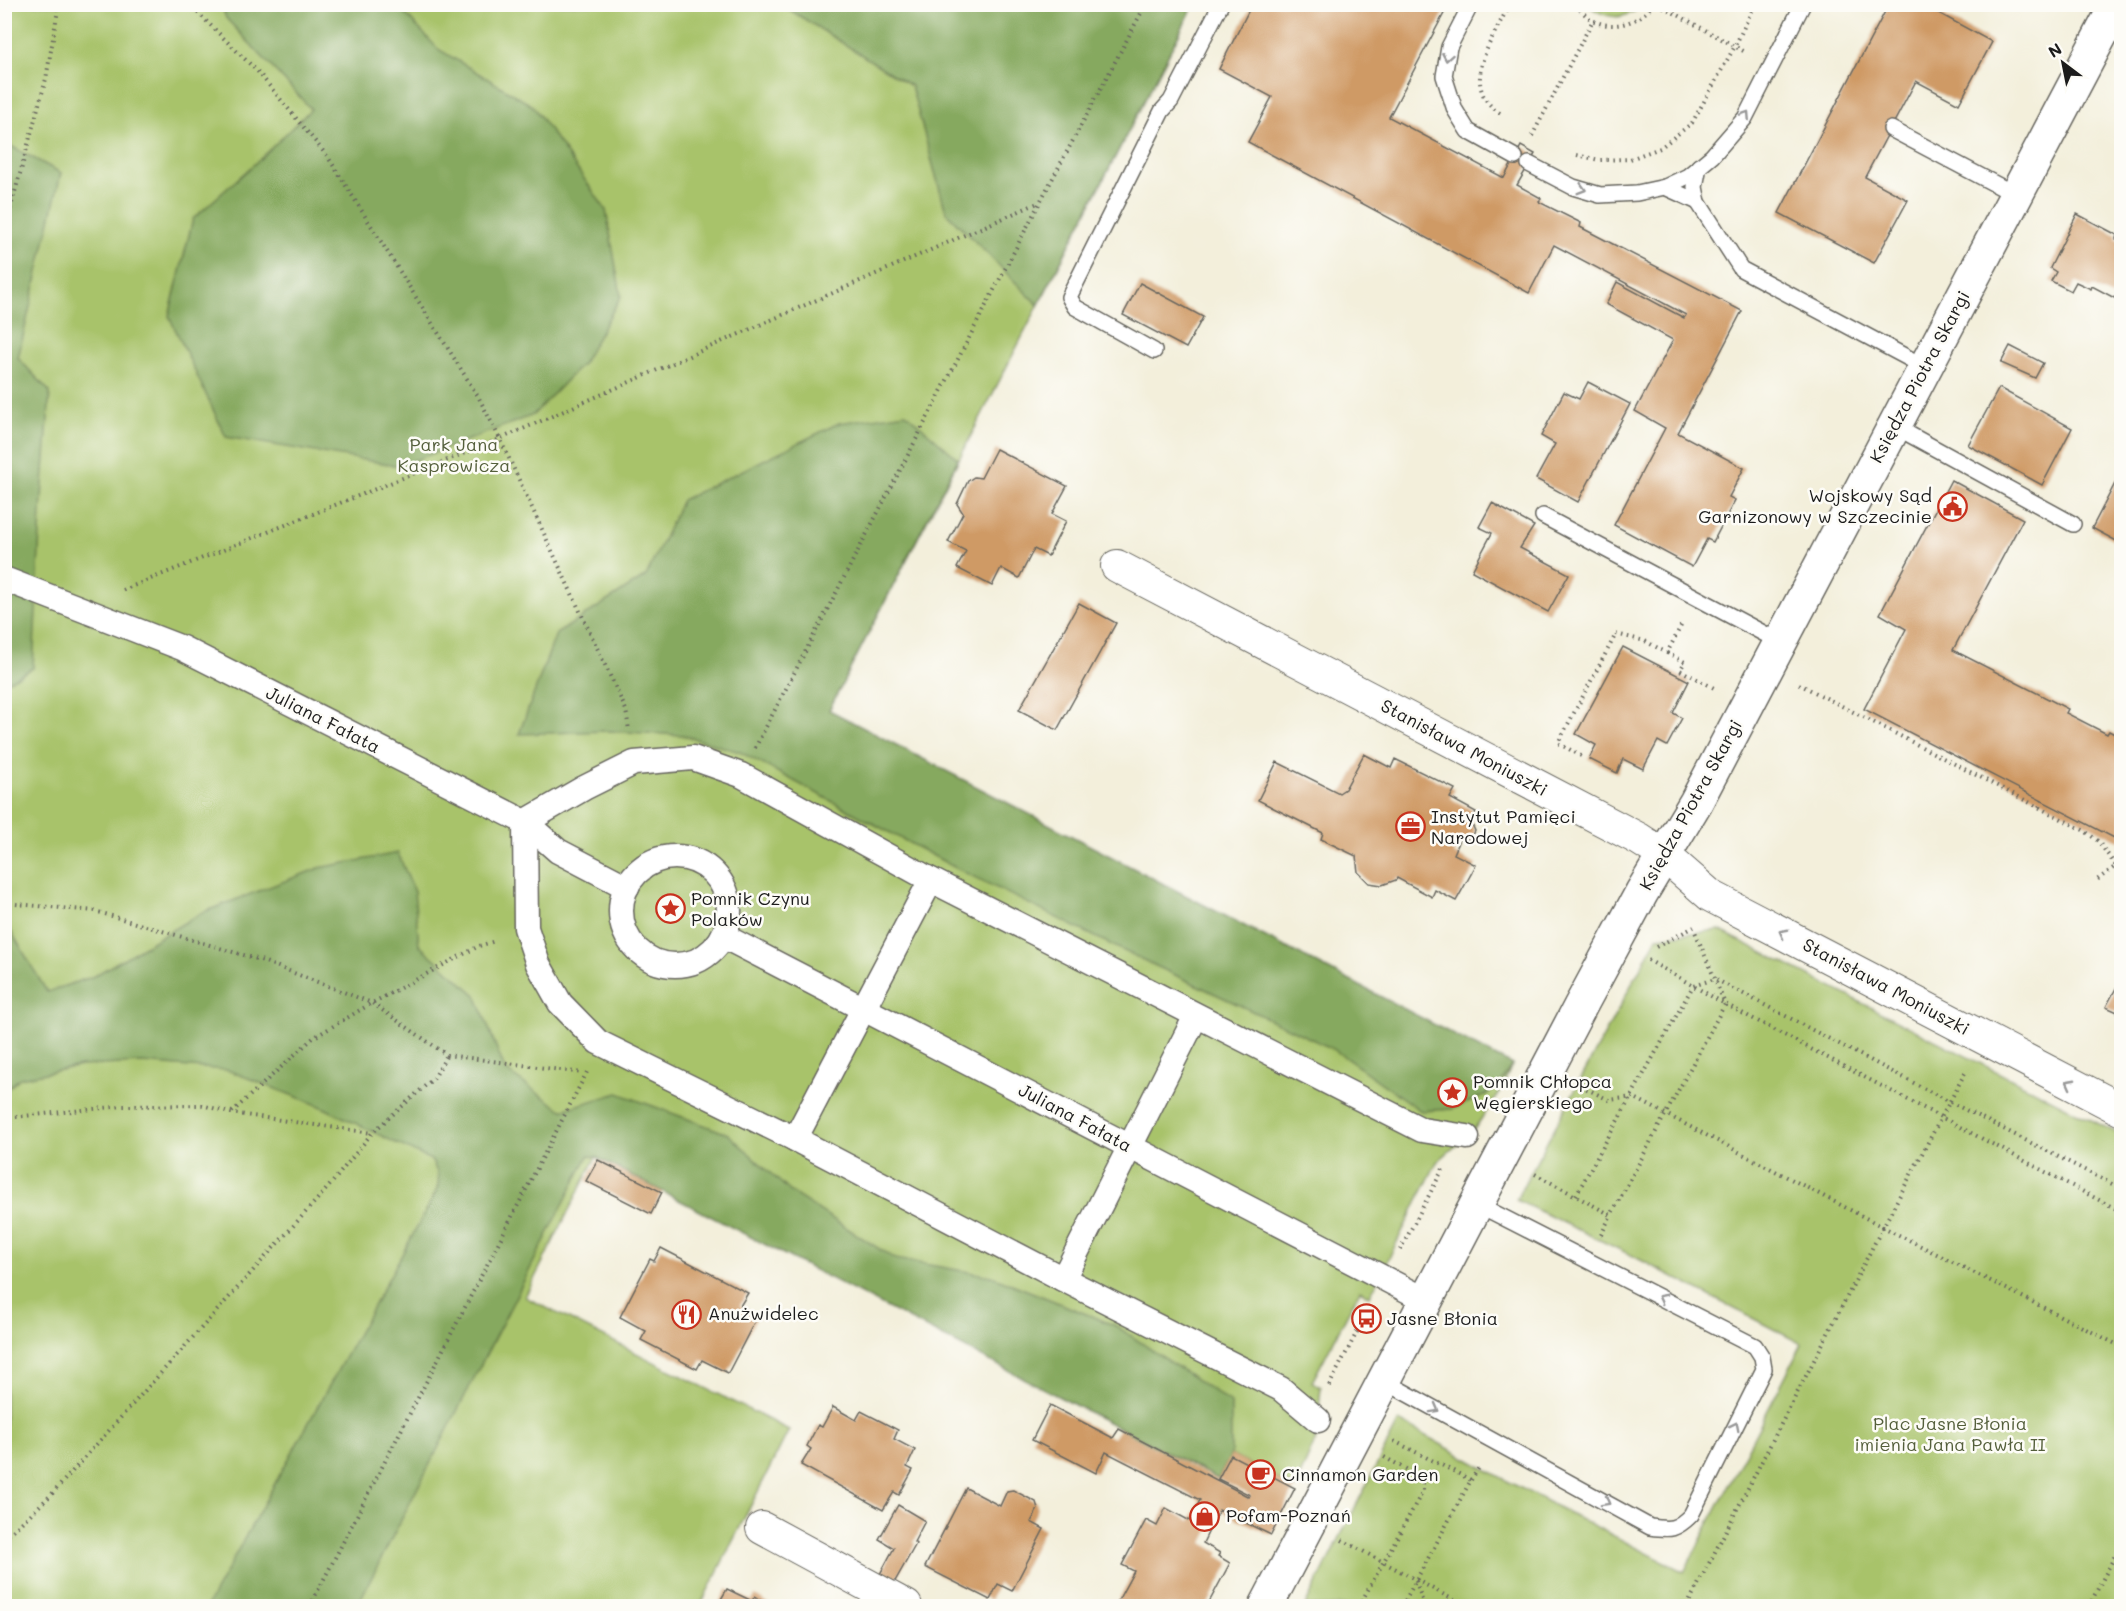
<svg xmlns="http://www.w3.org/2000/svg" width="2126" height="1611" viewBox="0 0 2126 1611" font-family="Mali,sans-serif">
<rect width="100%" height="100%" fill="#fdfcf7"/>
<filter id="ink" filterUnits="userSpaceOnUse"><feTurbulence type="fractalNoise" baseFrequency=".0167" numOctaves="2"/><feDisplacementMap in="SourceGraphic" scale="12" xChannelSelector="R" yChannelSelector="G"/><feConvolveMatrix kernelMatrix="1 2 1 2 8 2 1 2 1" color-interpolation-filters="sRGB"/></filter>
<filter id="wash" filterUnits="userSpaceOnUse"><feTurbulence type="fractalNoise" baseFrequency=".008" numOctaves="4" result="noise"/><feDisplacementMap in="SourceGraphic" scale="24" xChannelSelector="R" yChannelSelector="G"/><feGaussianBlur stdDeviation="1.35" result="paint"/><feColorMatrix in="noise" values="0 0 0 0 0 0 0 0 0 0 0 0 0 0 0 0 0 1.4 0 .05"/><feComposite in="paint" operator="in"/></filter>
<g filter="url(#wash)">
<rect width="100%" height="100%" fill="#f3efdb"/>
<!-- green -->
<g fill="#a8c36a" stroke="#627043" stroke-width="1.5">
<path d="M5,5h1189l-365,705 683,355 -11,25 -28,41 -36,31 -67,134 -10,-6 -48,92 9,5 -3,33 2,10 -25,58 -64,-33 -13,24 -622,-322 -71,140 264,133 -89,176h-695z"/>
<path d="M1588,5h54c-17,17 -37,14 -54,0z"/>
<path d="M1719,930l402,205v471h-816l94,-185 112,62 173,89 118,-228 -169,-88 -117,-56 141,-263z"/>
</g>
<!-- forest -->
<g fill="#86a95e" stroke="#51623d" stroke-width="1.5">
<path d="M221,4l176,1 41,44 95,57 73,104 15,86 -38,67 -50,52 -133,51 -174,-29 -57,-121 24,-97 68,-61 50,-49 -85,-91z"/>
<path d="M782,5h412l-156,300 -92,-93 -35,-126z"/>
<path d="M5,143l56,30 -43,185 32,34 -9,119 -8,157 -28,15z"/>
<path d="M906,413l52,46 -129,251 683,355 -13,20 -15,11 -32,13 -31,2 -88,-62 -209,-98 -170,-84 -214,-115 -58,-17 -74,-4 -89,3 37,-100 90,-58 36,-76 157,-77z"/>
<path d="M398,853l16,39 5,53 57,50 29,75 57,40 56,-17 110,41 64,59 103,66 97,17 124,50 115,77v52l-13,24 -622,-322 -8,-1 -231,450h-150l219,-395c11,-21 19,-29 5,-51l-111,-54 -93,-36 -85,-7 -61,3 -61,12 -15,13v-170l42,71 47,-16 107,-63 118,-45z"/>
</g>
<g id="blocks">
<!-- building -->
<g fill="#cf9a65">
<path d="M1252,4h197l-60,113 115,61 17,-32 14,8 -18,31 24,13 -2,4 42,21 -1,4 162,84 -64,122 66,35 -15,29 6,3 -22,42 -6,-3 -15,28 -78,-42 51,-97 -30,-17 38,-71 -67,-36 11,-22 67,36 2,-3 -132,-70 -25,48 -281,-151 24,-45 -53,-28z"/>
<path d="M1889,4h33l70,38 -33,62 -43,-23 -51,96 43,23 -34,63 -95,-50z"/>
<path d="M2077,214l40,21 -1,4 6,3v60l-30,-16 -1,3 -15,-7 -5,9 -20,-10 5,-9 -6,-4z"/>
<path d="M1140,283l63,34 -17,31 -63,-33z"/>
<path d="M2010,346l33,17 -8,15 -34,-15z"/>
<path d="M1588,382l42,22 -52,98 -42,-23 19,-35 -14,-8 23,-44 15,7z"/>
<path d="M1999,388l73,40 -30,57 -74,-40z"/>
<path d="M996,449l71,37 -15,28 14,7 -18,35 -14,-7 -15,29 -18,-10 -9,18 -35,-18 9,-17 -18,-9 15,-29 -6,-9 11,-23 6,-4 7,1z"/>
<path d="M2122,470v74l-30,-16z"/>
<path d="M1951,480l72,39 -70,131 115,59 -2,4 41,21 2,-3 13,7v104l-258,-133 42,-80 -26,-15z"/>
<path d="M1492,503l42,23 -14,22 49,26 -21,38 -76,-41 20,-38 -13,-6z"/>
<path d="M1079,603l37,20 -59,107 -38,-20z"/>
<path d="M1623,647l66,34 -16,32 9,5 -15,28 -9,-5 -15,28 -20,-10 -6,14 -28,-14 7,-14 -20,-11z"/>
<path d="M1364,754l27,14 4,-9 60,30 -5,9 26,14 -5,10 4,9 -4,8 -11,1 -6,14 22,11 -20,36 -21,-11 -3,7 -35,-19 -1,2 -14,5 -13,-2 -11,-11 -2,-16 -35,-17 2,-6 -65,-33 19,-38 62,31 6,-4z"/>
<path d="M2122,977v37l-16,-7z"/>
<path d="M598,1160l64,32 -11,22 -65,-33z"/>
<path d="M661,1248l87,45 -8,13 18,9 -30,58 -26,-13 -5,9 -56,-29 5,-9 -26,-14 30,-58 4,2z"/>
<path d="M1050,1405l63,33 6,-9 130,68 1,-2 -32,-16 13,-24 64,33 -24,47 -52,-25 -16,33 17,10 -2,3 12,7 -23,43h-7l-5,-2 -2,2h-78l19,-35 -12,-6 24,-45 11,6 9,-18 24,13 10,-21 -94,-48 -10,21 -64,-33z"/>
<path d="M833,1407l23,13 5,-9 37,19 -4,9 21,11 -8,17 6,3 -14,25 -5,-3 -11,18 -82,-45 10,-16 -4,-3 11,-21 4,2z"/>
<path d="M966,1488l34,18 7,-15 6,-1 23,12 2,7 -7,13 13,7 -32,62 -14,-7 -8,16 -65,-33z"/>
<path d="M898,1505l27,16 -11,21 2,2 -22,39 -15,-7 15,-28 -15,-9z"/>
<path d="M727,1589l25,12 3,-5 17,10h-55z"/>
</g>
</g>
</g>
<g filter="url(#ink)">
<use href="#blocks" fill-opacity="0" stroke="#67665f" stroke-width="1.5"/>
<g fill="none" stroke-linecap="round" stroke-linejoin="round">
<defs>
<g id="service">
<path d="M1471,4l-22,43 -5,29 11,34 13,21 47,26"/>
<path d="M1891,129l125,66"/>
<path d="M1529,164l44,23 27,8 37,-2 28,-6 23,-11 24,-20 33,-38 58,-114"/>
<path d="M1699,166l-4,21 3,15 43,67 184,98"/>
<path d="M1665,187l33,15"/>
<path d="M1154,351l-79,-44 -6,-10 93,-186 9,-10 50,-97"/>
<path d="M1894,426l179,98"/>
<path d="M1543,516l237,126"/>
<path d="M1384,1381l266,146c21,3 26,3 41,-12l73,-146 -2,-12 -7,-11 -278,-142"/>
</g>
<g id="pedestrian">
<path d="M4,579l178,69 343,174 33,29 69,36"/>
<path d="M525,822l1,106 12,36 22,39 38,39 197,97 268,140 218,110 37,31"/>
<path d="M525,822l59,-34 50,-25 59,-5 48,17 190,105 491,250 45,7"/>
<circle cx="675" cy="911" r="54"/>
<path d="M723,936l703,364"/>
<path d="M795,1139l136,-259"/>
<path d="M1063,1279l133,-263"/>
</g>
<g id="minor">
<path d="M1117,566l522,273 25,16 47,41 411,214"/>
<path d="M762,1528l144,78"/>
</g>
<path id="tertiary" d="M1266,1606l315,-601 61,-113 54,-90 421,-798"/>
</defs>
<!-- service casing -->
<use href="#service" stroke="#67665f" stroke-width="18"/>
<!-- pedestrian casing -->
<use href="#pedestrian" stroke="#67665f" stroke-width="27"/>
<!-- minor casing -->
<use href="#minor" stroke="#67665f" stroke-width="34"/>
<!-- tertiary casing -->
<use href="#tertiary" stroke="#67665f" stroke-width="36"/>
<!-- path -->
<g stroke="#67665f" stroke-width="4" stroke-dasharray="1.5 4.5" stroke-linecap="butt">
<path d="M189,4l69,68 70,85 151,241 21,41 126,271 3,20"/>
<path d="M1577,4c17,31 59,25 76,0"/>
<path d="M1658,4l89,49"/>
<path d="M1500,113c-43,-27 -6,-77 10,-109"/>
<path d="M1532,136l61,-116"/>
<path d="M1577,155l22,5 31,-1 30,-11 32,-25 43,-77 20,-42"/>
<path d="M4,232l42,-153 13,-75"/>
<path d="M123,590l377,-151 540,-237"/>
<path d="M1667,653l18,9 -5,8 34,18"/>
<path d="M1799,684l286,147 13,10 18,25 -19,14"/>
<path d="M755,748l285,-546 106,-198"/>
<path d="M1581,756l-23,-13 58,-109 29,7 22,12 16,-31"/>
<path d="M2039,807l3,-6"/>
<path d="M4,903l91,8 165,49 112,43 75,52 136,18"/>
<path d="M1656,947l38,-20"/>
<path d="M1648,960l77,44 397,208"/>
<path d="M1581,1086l28,14 24,-3 250,130 83,-156"/>
<path d="M232,1112l81,-74 59,-35 107,-57 16,-5"/>
<path d="M4,1118l119,-12 79,-1 29,8 141,20"/>
<path d="M1535,1174l76,41 114,-211 -31,-75"/>
<path d="M1576,1195l117,-209 22,-7 235,123 172,87"/>
<path d="M1601,1235l10,-20"/>
<path d="M1400,1250l44,-83"/>
<path d="M1329,1386l41,-79"/>
<path d="M1394,1441l77,39 -69,126"/>
<path d="M1471,1480l9,-14"/>
<path d="M4,1539l47,-44 280,-311 41,-51 62,-55 13,-23"/>
<path d="M1342,1540l123,66"/>
<path d="M1416,1581l8,25"/>
<path d="M310,1606l277,-534"/>
<path d="M1359,1606l64,-115v-10l-6,-6 -33,-18"/>
<path d="M1687,1606l196,-379 239,120"/>
<path d="M2089,1606l33,-64"/>
</g>
<!-- service -->
<use href="#service" stroke="#fff" stroke-width="15"/>
<!-- pedestrian -->
<use href="#pedestrian" stroke="#fff" stroke-width="24"/>
<!-- minor -->
<use href="#minor" stroke="#fff" stroke-width="32"/>
<!-- tertiary -->
<use href="#tertiary" stroke="#fff" stroke-width="33"/>
</g>
<!-- one-way arrows -->
<defs><path id="oneway-chevron" d="M-2-3.5L2.5 0L-2 3.5" fill="none" stroke-width="1.6" stroke-linecap="round" stroke-linejoin="round" transform="scale(1.5)"/></defs>
<g stroke="#999">
<use href="#oneway-chevron" transform="translate(1447 57) rotate(100)"/>
<use href="#oneway-chevron" transform="translate(1746 115) rotate(-57)"/>
<use href="#oneway-chevron" transform="translate(1582 189) rotate(16)"/>
<use href="#oneway-chevron" transform="translate(1783 933) rotate(-152)"/>
<use href="#oneway-chevron" transform="translate(2070 1083) rotate(-152)"/>
<use href="#oneway-chevron" transform="translate(1662 1298) rotate(-153)"/>
<use href="#oneway-chevron" transform="translate(1435 1409) rotate(29)"/>
<use href="#oneway-chevron" transform="translate(1735 1426) rotate(-63)"/>
<use href="#oneway-chevron" transform="translate(1606 1502) rotate(29)"/>
</g>
</g>
<!-- icons -->
<defs>
<symbol id="civic-ring" viewBox="-11 -11 22 22"><circle r="9.5" fill="#fdfcf7" stroke="#c8321e" stroke-width="1.5"/><path d="M-.6-6.5H3V-4.5H.6V-3L4-1V1h2V6H-6V1h2V-1L-.6-3ZM-1.2 2.5V6h2.4V2.5Z" fill="#c8321e"/></symbol>
<symbol id="office-ring" viewBox="-11 -11 22 22"><circle r="9.5" fill="#fdfcf7" stroke="#c8321e" stroke-width="1.5"/><path d="M-6-3h4V-5.5h4V-3h4V5H-6ZM-1-4.5V-3h2v-1.5ZM-6 0V1H6V0Z" fill="#c8321e"/></symbol>
<symbol id="sight-ring" viewBox="-11 -11 22 22"><circle r="9.5" fill="#fdfcf7" stroke="#c8321e" stroke-width="1.5"/><path d="M0-6L1.8-2.2L6-1.7L2.9 1.2L3.7 5.4L0 3.3L-3.7 5.4L-2.9 1.2L-6-1.7L-1.8-2.2Z" fill="#c8321e"/></symbol>
<symbol id="restaurant-ring" viewBox="-11 -11 22 22"><circle r="9.5" fill="#fdfcf7" stroke="#c8321e" stroke-width="1.5"/><path d="M-5-6h1v4h1v-4h1v4h1v-4h1v5L-1.5 .5V6h-2V.5L-5-1ZM5-6V6H3V1.5H1.5Q1.5-4 5-6Z" fill="#c8321e"/></symbol>
<symbol id="bus-ring" viewBox="-11 -11 22 22"><circle r="9.5" fill="#fdfcf7" stroke="#c8321e" stroke-width="1.5"/><path d="M-5-6H5V4H4V6H2V4H-2V6H-4V4H-5ZM-3.5-4V0h7V-4ZM-3.5 1.2v1.5H-2V1.2ZM2 1.2v1.5H3.5V1.2Z" fill="#c8321e"/></symbol>
<symbol id="cafe-ring" viewBox="-11 -11 22 22"><circle r="9.5" fill="#fdfcf7" stroke="#c8321e" stroke-width="1.5"/><path d="M-5.5-4.5H6V0H3Q3 3.5 0 3.5H-2.5Q-5.5 3.5-5.5 0ZM3-3.2v2h1.7v-2ZM-6 4.5H4V6H-6Z" fill="#c8321e"/></symbol>
<symbol id="shop-ring" viewBox="-11 -11 22 22"><circle r="9.5" fill="#fdfcf7" stroke="#c8321e" stroke-width="1.5"/><path d="M-5-2.5h2.3a2.7 3.5 0 0 1 5.4 0H5L5.5 6h-11ZM-1.5-2.5h3a1.5 2.3 0 0 0-3 0Z" fill="#c8321e"/></symbol>
</defs>
<g fill-rule="evenodd">
<use href="#civic-ring" x="1936" y="490" width="33" height="33"/>
<use href="#office-ring" x="1394" y="810" width="33" height="33"/>
<use href="#sight-ring" x="654" y="892" width="33" height="33"/>
<use href="#sight-ring" x="1436" y="1076" width="33" height="33"/>
<use href="#restaurant-ring" x="670" y="1298" width="33" height="33"/>
<use href="#bus-ring" x="1350" y="1302" width="33" height="33"/>
<use href="#cafe-ring" x="1244" y="1458" width="33" height="33"/>
<use href="#shop-ring" x="1188" y="1500" width="33" height="33"/>
</g>
<g text-anchor="middle" stroke-width="5" stroke-linejoin="round" paint-order="stroke">
<!-- street labels -->
<g font-size="18" fill="#1c1c1c" stroke="#fdfcf7">
<text transform="translate(1920 377) rotate(-62)" y="6">Księdza Piotra Skargi</text>
<text transform="translate(323 720) rotate(27)" y="6">Juliana Fałata</text>
<text transform="translate(1464 748) rotate(28)" y="6">Stanisława Moniuszki</text>
<text transform="translate(1691 805) rotate(-61)" y="6">Księdza Piotra Skargi</text>
<text transform="translate(1886 987) rotate(28)" y="6">Stanisława Moniuszki</text>
<text transform="translate(1075 1118) rotate(28)" y="6">Juliana Fałata</text>
</g>
<!-- park labels -->
<g font-size="18" fill="#545f3b" stroke="#fdfcf7">
<text x="454" y="451">Park Jana<tspan x="454" dy="21">Kasprowicza</tspan></text>
<text x="1950" y="1430">Plac Jasne Błonia<tspan x="1950" dy="21">imienia Jana Pawła II</tspan></text>
</g>
<!-- poi labels -->
<g font-size="18" fill="#1c1c1c" stroke="#fdfcf7" text-anchor="start">
<text x="1932" y="502" text-anchor="end">Wojskowy Sąd<tspan x="1932" dy="21">Garnizonowy w Szczecinie</tspan></text>
<text x="1431" y="823">Instytut Pamięci<tspan x="1431" dy="21">Narodowej</tspan></text>
<text x="691" y="905">Pomnik Czynu<tspan x="691" dy="21">Polaków</tspan></text>
<text x="1473" y="1088">Pomnik Chłopca<tspan x="1473" dy="21">Węgierskiego</tspan></text>
<text x="708" y="1320">Anużwidelec</text>
<text x="1387" y="1325">Jasne Błonia</text>
<text x="1282" y="1481">Cinnamon Garden</text>
<text x="1226" y="1522">Pofam-Poznań</text>
</g>
</g>
<!-- margin -->
<rect width="2126" height="1611" fill="none" stroke="#fdfcf7" stroke-width="24"/>
<!-- north arrow -->
<g transform="translate(2063 63) rotate(328)" stroke="#fdfcf7" stroke-width="4.5" paint-order="stroke">
<path d="M0-4.5L10 22L0 15L-10 22Z" fill="#1c1c1c"/>
<text y="-9" font-size="16" font-weight="bold" text-anchor="middle" fill="#1c1c1c">N</text>
</g>
</svg>
